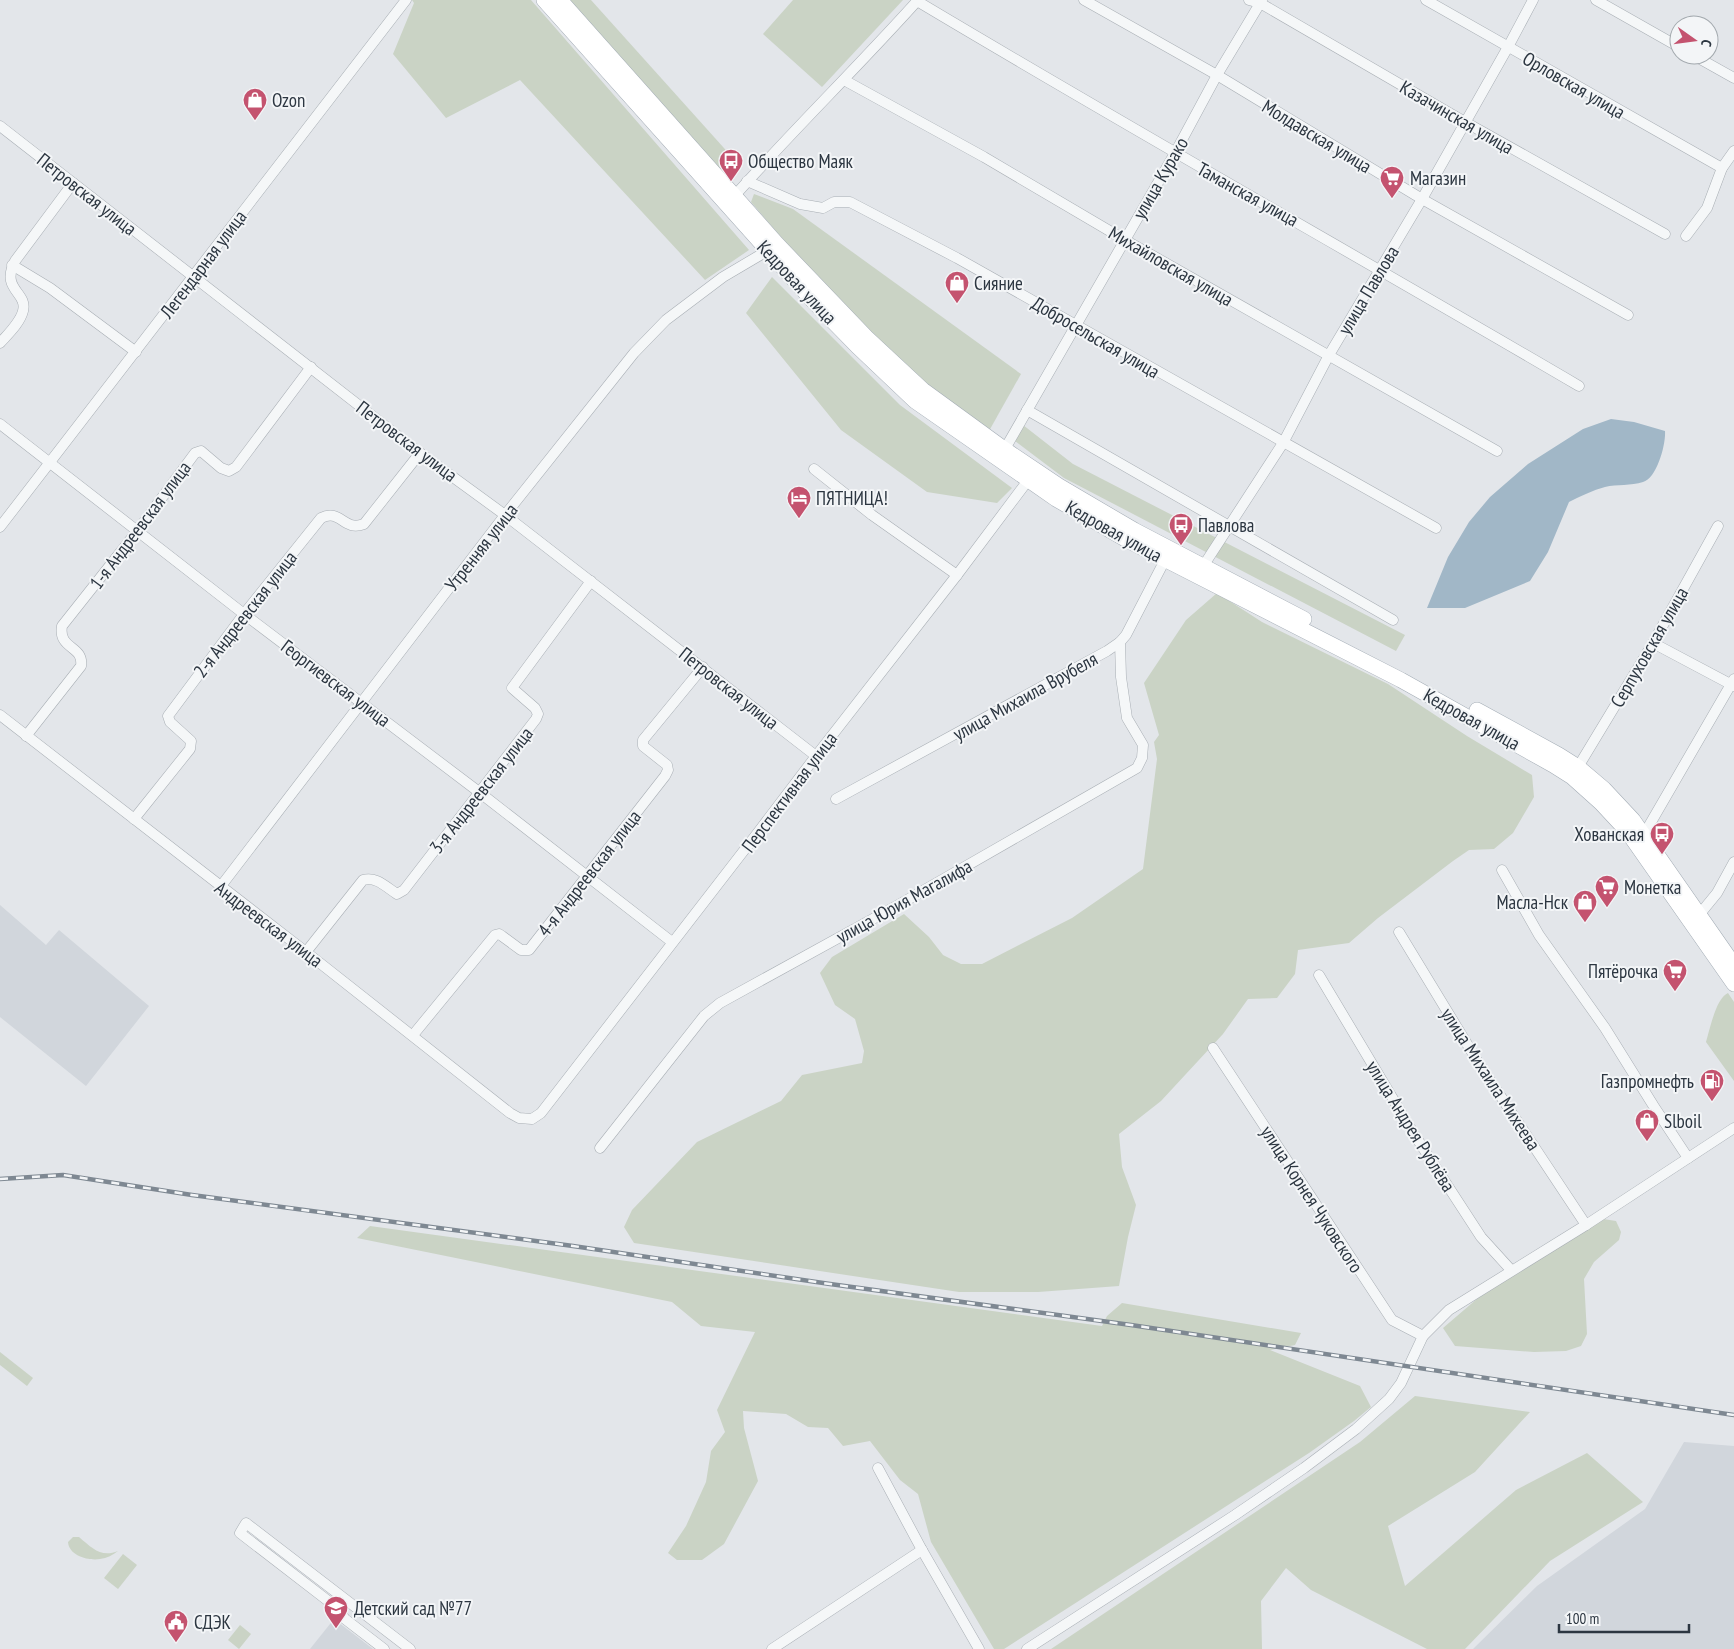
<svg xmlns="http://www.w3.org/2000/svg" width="1734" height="1649" viewBox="0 0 1734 1649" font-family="'PT Sans Narrow',sans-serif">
<rect width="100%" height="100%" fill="#e3e6ea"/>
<!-- built -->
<g fill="#d1d6dc">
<path d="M0,905l46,40 13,-15 90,76 -63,80 -86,-69z"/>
<path d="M1684,1442l50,4v203h-261l64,-63 108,-77z"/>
<path d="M334,1619l39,30h-63z"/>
</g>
<!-- green -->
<g fill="#cad3c5">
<path d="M412,0h119l218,250 -44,30 -185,-200 -74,38 -53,-64 21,-51z"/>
<path d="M562,0h29l150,167 -16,16z"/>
<path d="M793,0h110l-81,87 -59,-53z"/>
<path d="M754,194l39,15 228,165 -32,57 -77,-59 -87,-83 -74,-87z"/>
<path d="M772,277l128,128 112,83 -15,15 -70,-11 -86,-62 -95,-117z"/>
<path d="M1023,425l50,39 332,171 -9,16 -332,-173 -49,-37z"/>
<path d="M1217,593l45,29 126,62 79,52 65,39 2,22 -21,36 -19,16 -25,1 -16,11 -75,57 -29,25 -51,7 -3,24 -18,24 -29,1 -25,35 -62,67 -42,33 3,33 14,38 -8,32 -9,49 -81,6h-79l-325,-49 -10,-16 8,-17 65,-68 84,-41 21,-26 60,-12 2,-12 -9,-32 -20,-14 -15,-32 12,-16 72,-43 25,23 14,18 18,9h21l90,-46 71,-49 14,-110 -3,-17 5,-7 -15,-52 42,-63z"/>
<path d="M1728,993l6,9v79l-28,-39c4,-13 10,-44 22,-49z"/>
<path d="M1603,1219l13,2 5,11 -2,8 -25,22 -10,17 3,55 -6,12 -15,5 -32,1 -79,-6 -12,-18 35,-30z"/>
<path d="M370,1226l732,100 5,-10 15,-13 179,30 -6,12 -25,5 90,36 11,21 -17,14 -45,32 -305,196h-10l-63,-107 -13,-48 -18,-14 -30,-39 -27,5 -15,-18 -20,-1 -22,-13 -43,-3 1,17 14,53 -34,63 -22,16h-25l-9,-7 18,-27 20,-44 5,-31 14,-19 -8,-22 38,-78 -54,-6 -29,-24 -315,-64z"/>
<path d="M0,1352l33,26 -6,8 -27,-21z"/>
<path d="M1415,1396l115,16 -55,60 -87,54 17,60 111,-96 71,-37 56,49 -93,59 -85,88h-38l-116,-59 -25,-22 -25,33 1,48h-211l309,-207z"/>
<path d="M73,1537h6c13,11 22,21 39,14 -5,4 -11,7 -18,8 -11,2 -31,-3 -32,-17z"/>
<path d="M123,1554l14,11 -19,24 -14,-11z"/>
<path d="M240,1625l11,9 -12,15 -11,-9z"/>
</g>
<!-- water -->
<path fill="#a1b7c7" d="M1611,419l23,3 31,9c1,13 -8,47 -22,51 -12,4 -26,2 -38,5 -12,3 -24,9 -36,15l-21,50 -18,29 -65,27h-38l21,-51 21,-35 21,-25 38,-33 55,-35z"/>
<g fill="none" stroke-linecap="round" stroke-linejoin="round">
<defs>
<g id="street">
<path d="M1084,0l133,75 205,124 206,116"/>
<path d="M1249,0l11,3 205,119 200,112"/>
<path d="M1426,0l296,168"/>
<path d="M1596,0l83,47"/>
<path d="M917,1c219,131 442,256 662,385"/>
<path d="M1693,55l41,23"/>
<path d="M844,80l140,77 141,83 372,211"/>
<path d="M0,126l420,327 85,62 311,241"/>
<path d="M747,181l53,23 23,4 11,-6h16l107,56 479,270"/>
<path d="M730,201c61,-69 127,-133 188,-201"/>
<path d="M1686,236l21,-28 15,-40 12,-17"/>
<path d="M12,265l38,23 86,64"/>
<path d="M0,343c8,-9 20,-20 23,-32 5,-19 -23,-21 -8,-50l58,-78"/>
<path d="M1027,410l366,210"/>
<path d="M0,424l244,190 235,178 193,150"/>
<path d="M1002,454l173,-301 42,-78 45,-75"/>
<path d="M814,469l58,46 85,60"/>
<path d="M0,527l406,-527"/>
<path d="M1200,571l83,-128 46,-88 93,-156 86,-152 25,-47"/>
<path d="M1653,643l81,43"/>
<path d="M0,715l306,237 204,161 9,5 13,1 9,-6 218,-282 57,-75 141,-181 75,-100"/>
<path d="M26,736l55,-70c3,-21 -23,-16 -19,-40l76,-96 57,-77 6,-2 20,17 8,3 7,-4 75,-100"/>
<path d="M1578,767l75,-124 65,-117"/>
<path d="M836,799l271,-148 13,-9 6,-7 41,-79"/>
<path d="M134,819l56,-70 1,-8 -21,-19 -2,-6 76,-102 77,-96c20,-10 22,14 43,6l56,-71"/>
<path d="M1643,836l91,-157"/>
<path d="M1502,870l37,65 66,93 48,77 35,53"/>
<path d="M221,886l284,-371 129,-162 32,-33 57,-43 49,-29"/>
<path d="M1699,915l18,-22 17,-31"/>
<path d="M1399,932l79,130 108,163"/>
<path d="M306,952l57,-72c13,-4 23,7 34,14l7,-4 132,-171 2,-5 -3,-6 -23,-20 79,-107"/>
<path d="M1319,975l95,159 67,103 30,33"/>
<path d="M413,1035l82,-100 4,-1 3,2 19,14h8l136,-174 3,-6 -1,-5 -24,-19v-6l60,-73"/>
<path d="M1213,1048l179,272 31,16"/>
<path d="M600,1148l104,-132 16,-13 180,-99 237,-136 5,-10 1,-13 -16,-27 -6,-41 -1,-35"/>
<path d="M878,1468l44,82 57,99"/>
<path d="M384,1649l-39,-30 -9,-12 -96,-74 6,-10 164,126"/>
<path d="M772,1649l150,-99"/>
<path d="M1027,1649l208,-134 69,-47 52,-39 33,-30 12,-16 22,-47 26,-26 137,-85 148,-97"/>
</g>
<g id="primary">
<path d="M544,0l269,301 44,45 58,55 141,98 71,41 274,140 152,85 19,12 29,26 26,28 107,153"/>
<path d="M560,0l217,244 89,93 57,53 81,59 55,37 75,44 170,89"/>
<path d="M1477,710l82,45 19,12 26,22 29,31 101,145"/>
</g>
</defs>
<!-- street casing -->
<use href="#street" stroke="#a8aeb4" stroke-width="11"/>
<!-- primary casing -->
<use href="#primary" stroke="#a3acb5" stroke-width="16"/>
<!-- street -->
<use href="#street" stroke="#f5f7f8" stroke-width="10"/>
<!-- primary -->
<use href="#primary" stroke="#fff" stroke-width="15"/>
<defs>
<path id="rail" d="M0,1179l63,-4 129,20 381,51 257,38 301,41 603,90"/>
</defs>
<!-- rail casing -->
<use href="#rail" stroke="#7e8892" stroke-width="4.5"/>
<!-- rail -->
<use href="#rail" stroke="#f3f5f7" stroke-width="2.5" stroke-dasharray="8" stroke-linecap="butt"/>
</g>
<!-- icons -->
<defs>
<symbol id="shop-pin" viewBox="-11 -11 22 30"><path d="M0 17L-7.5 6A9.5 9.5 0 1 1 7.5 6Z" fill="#c4536f" stroke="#f3f5f7"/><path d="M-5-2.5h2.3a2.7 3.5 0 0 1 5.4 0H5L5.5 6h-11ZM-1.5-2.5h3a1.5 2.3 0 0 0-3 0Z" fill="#fff"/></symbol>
<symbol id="bus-pin" viewBox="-11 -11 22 30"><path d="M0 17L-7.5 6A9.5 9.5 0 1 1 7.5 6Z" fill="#c4536f" stroke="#f3f5f7"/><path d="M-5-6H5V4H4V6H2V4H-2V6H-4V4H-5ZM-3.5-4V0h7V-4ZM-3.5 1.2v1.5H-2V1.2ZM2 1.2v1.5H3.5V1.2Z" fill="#fff"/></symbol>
<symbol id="supermarket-pin" viewBox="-11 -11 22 30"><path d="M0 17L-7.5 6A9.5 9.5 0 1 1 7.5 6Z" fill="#c4536f" stroke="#f3f5f7"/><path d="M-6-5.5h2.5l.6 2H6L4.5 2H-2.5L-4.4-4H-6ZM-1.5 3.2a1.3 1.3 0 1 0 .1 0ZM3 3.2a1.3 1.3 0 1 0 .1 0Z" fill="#fff"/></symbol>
<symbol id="hotel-pin" viewBox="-11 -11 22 30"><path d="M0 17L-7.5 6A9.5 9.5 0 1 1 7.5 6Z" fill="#c4536f" stroke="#f3f5f7"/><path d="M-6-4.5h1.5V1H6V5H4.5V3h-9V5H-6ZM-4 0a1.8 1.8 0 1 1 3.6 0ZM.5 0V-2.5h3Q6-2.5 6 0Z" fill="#fff"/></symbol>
<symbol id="fuel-pin" viewBox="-11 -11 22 30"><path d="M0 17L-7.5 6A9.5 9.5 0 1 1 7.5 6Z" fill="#c4536f" stroke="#f3f5f7"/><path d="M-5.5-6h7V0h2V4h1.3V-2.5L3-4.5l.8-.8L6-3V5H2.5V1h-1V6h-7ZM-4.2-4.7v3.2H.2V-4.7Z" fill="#fff"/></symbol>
<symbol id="school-pin" viewBox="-11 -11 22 30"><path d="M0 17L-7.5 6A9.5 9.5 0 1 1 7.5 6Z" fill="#c4536f" stroke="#f3f5f7"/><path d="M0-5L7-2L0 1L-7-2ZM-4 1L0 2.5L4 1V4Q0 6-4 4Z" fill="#fff"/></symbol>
<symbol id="civic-pin" viewBox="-11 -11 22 30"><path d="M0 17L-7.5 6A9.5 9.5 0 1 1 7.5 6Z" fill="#c4536f" stroke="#f3f5f7"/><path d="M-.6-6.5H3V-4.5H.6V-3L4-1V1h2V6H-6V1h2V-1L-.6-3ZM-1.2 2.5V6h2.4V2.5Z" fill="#fff"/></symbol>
</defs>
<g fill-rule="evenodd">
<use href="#shop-pin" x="241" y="86" width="28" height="38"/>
<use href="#bus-pin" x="717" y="147" width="28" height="38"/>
<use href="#supermarket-pin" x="1378" y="164" width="28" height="38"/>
<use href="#shop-pin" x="943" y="269" width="28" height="38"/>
<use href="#hotel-pin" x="785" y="484" width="28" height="38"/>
<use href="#bus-pin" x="1167" y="511" width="28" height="38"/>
<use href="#bus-pin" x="1648" y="820" width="28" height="38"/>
<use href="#supermarket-pin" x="1593" y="873" width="28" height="38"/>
<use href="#shop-pin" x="1571" y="888" width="28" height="38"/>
<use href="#supermarket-pin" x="1661" y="957" width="28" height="38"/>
<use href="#fuel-pin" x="1698" y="1067" width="28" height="38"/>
<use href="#shop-pin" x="1633" y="1107" width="28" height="38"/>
<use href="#school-pin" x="322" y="1594" width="28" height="38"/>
<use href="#civic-pin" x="162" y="1608" width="28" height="38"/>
</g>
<g text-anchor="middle" stroke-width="4" stroke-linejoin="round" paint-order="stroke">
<!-- street labels -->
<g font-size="19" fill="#2c3641" stroke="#f3f5f7">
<text transform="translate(1574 85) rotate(30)" y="7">Орловская улица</text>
<text transform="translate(1457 117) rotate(30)" y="7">Казачинская улица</text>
<text transform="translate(1317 136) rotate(31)" y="7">Молдавская улица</text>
<text transform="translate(1160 178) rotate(-60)" y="7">улица Курако</text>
<text transform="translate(87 194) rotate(38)" y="7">Петровская улица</text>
<text transform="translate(1248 194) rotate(29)" y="7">Таманская улица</text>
<text transform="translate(203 264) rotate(-53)" y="7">Легендарная улица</text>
<text transform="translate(1171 266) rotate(30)" y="7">Михайловская улица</text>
<text transform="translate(797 282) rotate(47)" y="7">Кедровая улица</text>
<text transform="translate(1368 290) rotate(-59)" y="7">улица Павлова</text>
<text transform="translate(1096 337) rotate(30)" y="7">Добросельская улица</text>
<text transform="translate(407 441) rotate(37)" y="7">Петровская улица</text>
<text transform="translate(140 525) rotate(-53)" y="7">1-я Андреевская улица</text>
<text transform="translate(1114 531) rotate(29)" y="7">Кедровая улица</text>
<text transform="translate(481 547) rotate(-52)" y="7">Утренняя улица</text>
<text transform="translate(245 614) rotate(-52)" y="7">2-я Андреевская улица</text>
<text transform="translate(1649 647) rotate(-60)" y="7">Серпуховская улица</text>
<text transform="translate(336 683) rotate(37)" y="7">Георгиевская улица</text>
<text transform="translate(729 688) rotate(38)" y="7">Петровская улица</text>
<text transform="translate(1025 696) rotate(-29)" y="7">улица Михаила Врубеля</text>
<text transform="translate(1472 719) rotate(29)" y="7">Кедровая улица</text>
<text transform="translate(481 790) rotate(-52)" y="7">3-я Андреевская улица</text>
<text transform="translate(789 792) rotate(-53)" y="7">Перспективная улица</text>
<text transform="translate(589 873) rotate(-52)" y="7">4-я Андреевская улица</text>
<text transform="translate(904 901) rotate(-29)" y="7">улица Юрия Магалифа</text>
<text transform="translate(269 924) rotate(37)" y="7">Андреевская улица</text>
<text transform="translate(1491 1079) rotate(57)" y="7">улица Михаила Михеева</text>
<text transform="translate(1411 1126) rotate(58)" y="7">улица Андрея Рублёва</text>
<text transform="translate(1312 1199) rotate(57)" y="7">улица Корнея Чуковского</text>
</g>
<!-- poi labels -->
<g font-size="19" fill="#2c3641" stroke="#f3f5f7" text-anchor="start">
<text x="272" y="107">Ozon</text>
<text x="748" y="168">Общество Маяк</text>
<text x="1410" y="185">Магазин</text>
<text x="974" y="290">Сияние</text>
<text x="816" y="505">ПЯТНИЦА!</text>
<text x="1198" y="532">Павлова</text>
<text x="1644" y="841" text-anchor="end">Хованская</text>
<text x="1624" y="894">Монетка</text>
<text x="1568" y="909" text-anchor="end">Масла-Нск</text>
<text x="1658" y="978" text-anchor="end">Пятёрочка</text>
<text x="1694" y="1088" text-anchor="end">Газпромнефть</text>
<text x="1664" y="1128">Slboil</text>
<text x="354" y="1615">Детский сад №77</text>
<text x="194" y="1629">СДЭК</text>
</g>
</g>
<!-- north arrow -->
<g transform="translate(1694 40) rotate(104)"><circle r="24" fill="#f3f5f7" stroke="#a3a9ae"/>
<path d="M0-4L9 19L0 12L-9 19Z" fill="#c4536f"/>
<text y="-8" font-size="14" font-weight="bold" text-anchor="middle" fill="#2c3641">С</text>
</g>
<!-- scale -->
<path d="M1559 1624v8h130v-8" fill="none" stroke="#2c3641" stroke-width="2.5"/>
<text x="1566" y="1624" font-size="15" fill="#2c3641" stroke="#f3f5f7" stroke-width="4" paint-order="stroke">100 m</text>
</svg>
